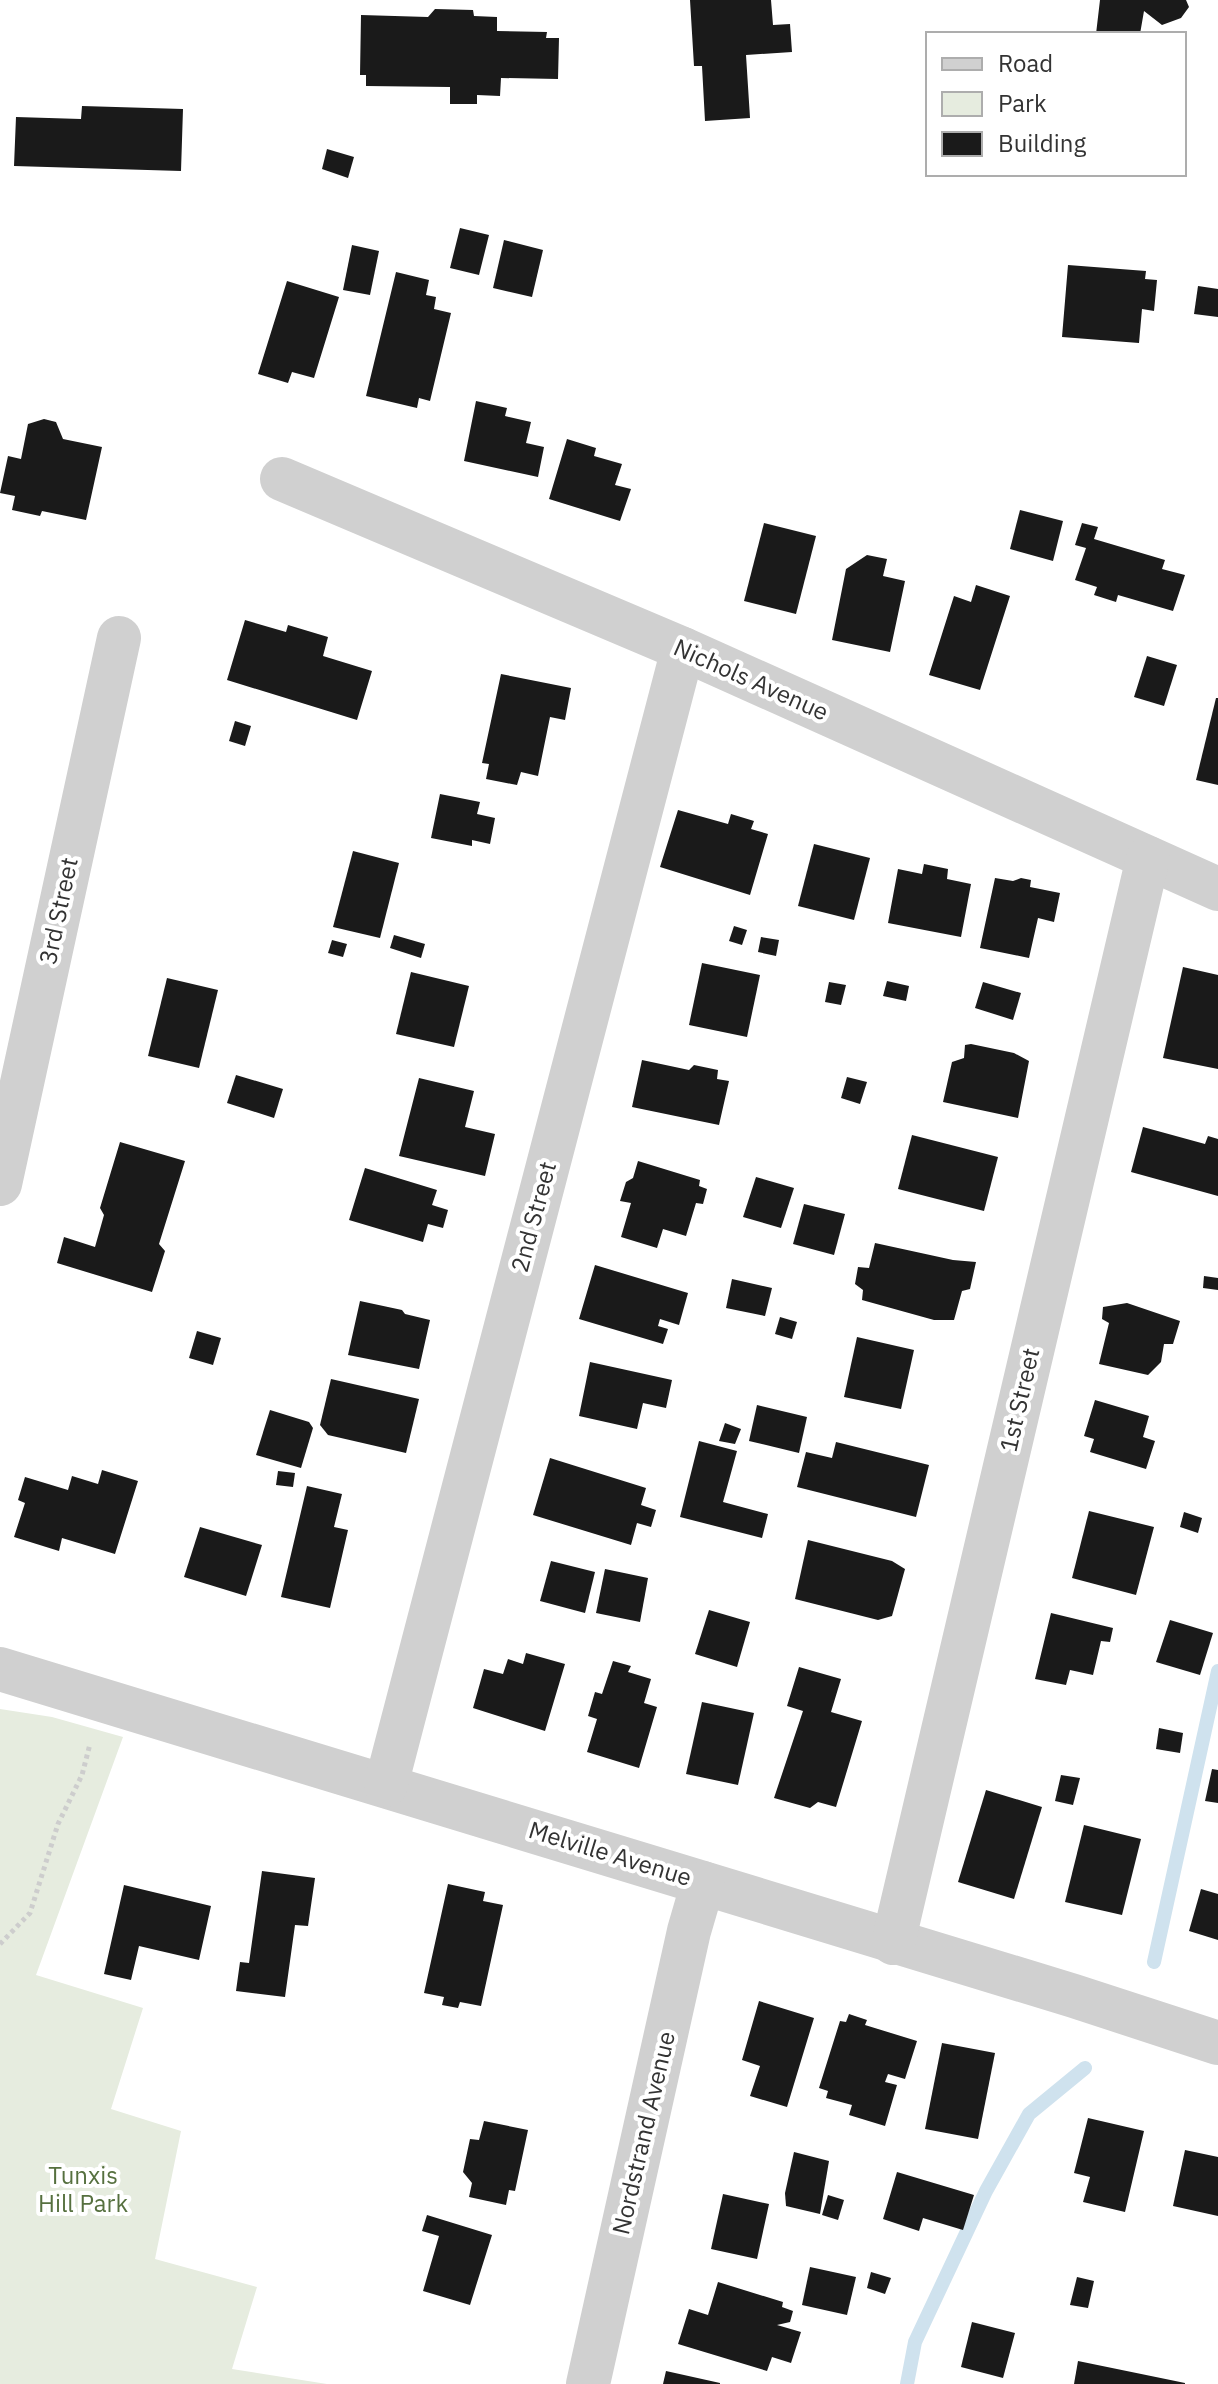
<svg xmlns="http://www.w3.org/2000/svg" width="1218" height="2384" viewBox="0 0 1218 2384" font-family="'IBM Plex Sans',sans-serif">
<rect width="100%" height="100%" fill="#fff"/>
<!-- green -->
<path fill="#e6ecdf" d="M0,1709l52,8 71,20 -87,238 107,33 -32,101 70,22 -26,128 102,28 -25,82 95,15h-327z"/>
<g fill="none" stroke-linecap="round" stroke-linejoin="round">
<!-- stream -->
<g stroke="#cfe2ee" stroke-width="14">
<path d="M1154,1962l64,-291"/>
<path d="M907,2384l8,-42 71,-151 43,-77 56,-46"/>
</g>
</g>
<!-- building -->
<g fill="#1a1a1a">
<path d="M690,0h81l2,25 17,-1 2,28 -46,3 4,63 -45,3 -3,-55h-8z"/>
<path d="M1100,0h86l3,7 -8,11 -19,7 -18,-14 -4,23h-44z"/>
<path d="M435,9l38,1 1,6 23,1v14l50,1 -1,6h13l-1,41 -57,-1 -1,18 -23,-1v9h-27v-17l-84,-1v-11h-6l1,-60 67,2z"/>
<path d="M82,106l101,3 -2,62 -167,-5 2,-49 65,2z"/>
<path d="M327,149l27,8 -6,21 -26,-9z"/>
<path d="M460,228l29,7 -10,40 -29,-7z"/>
<path d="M504,240l39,10 -11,47 -39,-9z"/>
<path d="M352,245l27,6 -9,44 -27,-5z"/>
<path d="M1068,265l78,6 -1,8 12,1 -3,31 -12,-2 -3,34 -77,-6z"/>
<path d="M396,272l33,8 -3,15 10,2 -2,12 17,4 -21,88 -11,-3 -2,10 -51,-12z"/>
<path d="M287,281l52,16 -25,81 -22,-6 -4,11 -30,-9z"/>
<path d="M1198,286l20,3v28l-24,-3z"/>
<path d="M476,401l31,7 -2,8 26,6 -5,21 18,4 -6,30 -74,-16z"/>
<path d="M44,419l12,3 7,17 39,8 -16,73 -44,-9 -2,5 -28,-6 3,-14 -15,-3 8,-37 13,3 7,-35z"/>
<path d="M567,439l29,9 -2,8 28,8 -7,21 16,4 -11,32 -71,-22z"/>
<path d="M1020,510l43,11 -10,40 -43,-12z"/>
<path d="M764,523l52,13 -20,78 -52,-13z"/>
<path d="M1082,523l16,4 -4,12 71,21 -3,9 23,6 -12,36 -55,-16 -2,7 -22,-7 3,-8 -22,-7 11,-32 -11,-3z"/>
<path d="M867,555l20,4 -4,17 22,5 -15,71 -58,-12 14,-71z"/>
<path d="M976,585l34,11 -30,94 -51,-15 25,-79 17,6z"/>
<path d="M245,620l41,12 2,-7 40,12 -5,19 49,15 -15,49 -130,-40z"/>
<path d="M1147,656l30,9 -13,41 -30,-9z"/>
<path d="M501,674l70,14 -6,32 -15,-3 -12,59 -17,-4 -4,13 -31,-6 3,-15 -7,-1z"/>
<path d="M1216,698h2v87l-22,-5z"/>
<path d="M235,721l16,5 -6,20 -16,-5z"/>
<path d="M440,794l40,8 -3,12 18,4 -5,26 -18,-4v6l-41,-8z"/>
<path d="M678,810l50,14 3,-10 23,7 -3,8 17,5 -18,61 -90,-28z"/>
<path d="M814,844l56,14 -16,62 -56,-14z"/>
<path d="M353,851l46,12 -19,75 -47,-11z"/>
<path d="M924,864l24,5 -1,10 24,5 -10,53 -73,-14 10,-54 24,5z"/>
<path d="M995,878l18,3 8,-3 10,2 -1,7 30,6 -6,29 -16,-4 -9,40 -49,-10z"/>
<path d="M734,926l13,4 -5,15 -13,-4z"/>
<path d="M394,935l31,9 -4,14 -31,-10z"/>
<path d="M761,937l18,3 -3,16 -18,-4z"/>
<path d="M332,940l15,4 -4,13 -15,-4z"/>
<path d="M702,963l58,12 -13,62 -58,-12z"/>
<path d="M1183,967l35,8v94l-55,-11z"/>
<path d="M411,972l58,14 -15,61 -58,-13z"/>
<path d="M167,978l51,12 -19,78 -51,-12z"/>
<path d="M887,981l22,5 -3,15 -23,-5z"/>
<path d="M829,982l17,3 -5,20 -16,-3z"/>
<path d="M983,982l38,11 -8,27 -38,-12z"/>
<path d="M971,1044l43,9 15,8 -11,57 -75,-16 9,-40 12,-4 1,-13z"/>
<path d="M642,1060l47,10 5,-5 24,5 -1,9 12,2 -10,44 -87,-18z"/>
<path d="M236,1075l47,14 -9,29 -47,-15z"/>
<path d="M847,1077l20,5 -7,22 -19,-6z"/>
<path d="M419,1078l55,13 -9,36 30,7 -10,42 -86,-20z"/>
<path d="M1143,1127l62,17 3,-8 10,3v57l-87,-24z"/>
<path d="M912,1135l86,22 -14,54 -86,-22z"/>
<path d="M120,1142l65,19 -26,83 6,7 -13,41 -95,-29 7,-26 31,10 9,-32 -4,-7z"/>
<path d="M638,1161l62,19 -1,6 8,3 -4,15 -7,-1 -10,33 -23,-7 -6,19 -36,-11 10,-34 -11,-2 6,-19 7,-4z"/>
<path d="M365,1168l72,22 -5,15 16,5 -5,18 -15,-4 -5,18 -74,-22z"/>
<path d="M756,1177l38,11 -13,40 -38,-11z"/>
<path d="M804,1204l41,10 -11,41 -41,-11z"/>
<path d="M875,1243l78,17 23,2 -6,27 -8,2 -8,29h-20l-72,-20 1,-10 -8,-6 3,-17 11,1z"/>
<path d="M595,1265l93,28 -9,32 -19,-6 -2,7 10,3 -5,15 -84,-25z"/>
<path d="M1204,1276l14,2v12l-15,-2z"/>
<path d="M732,1279l40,9 -7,28 -39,-8z"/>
<path d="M360,1301l42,9 3,4 25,6 -11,49 -71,-14z"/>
<path d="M1127,1303l53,18 -7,23h-9l-3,18 -13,13 -49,-11 10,-41 -7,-4 1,-12z"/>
<path d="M780,1317l17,5 -5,17 -17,-5z"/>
<path d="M197,1331l24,7 -8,27 -24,-7z"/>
<path d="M857,1337l57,13 -13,59 -57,-12z"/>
<path d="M590,1362l82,18 -6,28 -23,-5 -6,26 -58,-13z"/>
<path d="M331,1379l88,20 -13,54 -78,-18 -8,-10z"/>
<path d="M1095,1400l54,16 -6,21 12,4 -9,28 -56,-17 4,-13 -10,-3z"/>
<path d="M757,1405l50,12 -8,36 -50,-12z"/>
<path d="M270,1410l39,12 4,6 -12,40 -45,-13z"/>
<path d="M725,1423l16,6 -6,15 -16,-3z"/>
<path d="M699,1441l38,10 -14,51 45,12 -6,24 -82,-21z"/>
<path d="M836,1442l93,23 -13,52 -119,-30 9,-35 26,6z"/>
<path d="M550,1458l96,30 -5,17 15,5 -5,17 -14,-4 -6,22 -98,-30z"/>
<path d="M102,1470l36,11 -23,73 -53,-16 -3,13 -45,-14 11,-34 -7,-3 7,-23 43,13 4,-14 26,8z"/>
<path d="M278,1471l17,2 -2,14 -17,-2z"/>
<path d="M307,1486l35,8 -8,33 14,3 -18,78 -49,-11z"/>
<path d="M1089,1511l65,16 -18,68 -64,-17z"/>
<path d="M1184,1512l18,6 -4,15 -18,-6z"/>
<path d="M200,1527l62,18 -16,51 -62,-19z"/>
<path d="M808,1540l84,21 13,8 -13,47 -14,4 -83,-21z"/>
<path d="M551,1561l44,11 -10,41 -45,-12z"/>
<path d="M605,1569l43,9 -8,44 -44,-9z"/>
<path d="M709,1610l41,12 -13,45 -42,-13z"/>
<path d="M1051,1613l62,15 -3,14 -9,-1 -8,34 -23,-5 -4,15 -31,-6z"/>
<path d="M1170,1620l43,13 -13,42 -44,-13z"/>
<path d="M526,1653l39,11 -20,67 -72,-23 11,-39 19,5 5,-15 15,5z"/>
<path d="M613,1661l18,5 -3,6 23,7 -7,24 13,4 -18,61 -52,-16 10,-33 -9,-3 7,-24 7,2z"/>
<path d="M799,1667l42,12 -10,33 31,9 -26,86 -18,-5 -8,6 -36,-10 29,-87 -16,-5z"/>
<path d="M702,1702l52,11 -16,72 -52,-11z"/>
<path d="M1159,1728l24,5 -3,20 -24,-4z"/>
<path d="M1212,1769l6,1v33l-13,-2z"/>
<path d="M1061,1775l19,3 -7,27 -18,-4z"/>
<path d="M986,1790l56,17 -28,92 -56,-17z"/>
<path d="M1084,1825l57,14 -19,76 -57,-13z"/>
<path d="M262,1871l53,7 -7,48 -13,-1 -10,72 -49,-6 4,-29 9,1z"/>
<path d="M448,1884l37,8 -2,9 20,4 -22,101 -21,-4 -2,6 -16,-3 2,-8 -20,-4z"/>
<path d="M124,1885l87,21 -12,54 -60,-14 -8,34 -27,-6z"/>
<path d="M1201,1889l17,5v46l-29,-9z"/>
<path d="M759,2001l55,17 -27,89 -37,-11 10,-30 -18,-6z"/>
<path d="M849,2014l18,6 -2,5 52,16 -12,38 -17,-5 -3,8 12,3 -12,41 -36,-11 3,-10 -26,-7 2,-7 -9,-3 21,-67 6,1z"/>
<path d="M942,2043l53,10 -17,86 -53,-10z"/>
<path d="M1088,2118l56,13 -19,81 -42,-10 7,-25 -16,-4z"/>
<path d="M484,2121l44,9 -13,61 -6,-1 -3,15 -37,-8 3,-14 -9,-11 7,-33 9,1z"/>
<path d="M1185,2150l33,7v59l-45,-10z"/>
<path d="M794,2152l35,9 -9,53 -34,-8 -1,-13z"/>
<path d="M897,2172l77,23 -11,35 -40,-12 -4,13 -36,-12z"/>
<path d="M723,2194l46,10 -12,55 -46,-10z"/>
<path d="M828,2195l16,5 -6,20 -16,-5z"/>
<path d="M427,2215l65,20 -22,70 -47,-14 16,-55 -17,-5z"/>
<path d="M810,2267l46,10 -9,38 -45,-10z"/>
<path d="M871,2272l20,6 -6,16 -18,-6z"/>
<path d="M1077,2277l17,4 -6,27 -18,-3z"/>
<path d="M718,2282l65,20 -1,5 11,4 -3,11 -13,3 24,7 -10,31 -19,-6 -5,14 -89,-27 11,-35 19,6z"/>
<path d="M972,2322l43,11 -12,45 -42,-11z"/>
<path d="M1078,2361l107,22v1h-111z"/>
<path d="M666,2371l54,12v1h-57z"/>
</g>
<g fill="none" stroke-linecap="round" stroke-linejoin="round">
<!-- path -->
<path stroke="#cdcdcd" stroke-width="5" stroke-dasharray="4 4" stroke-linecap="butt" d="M0,1944l30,-31 28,-89 24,-49 8,-31"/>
<!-- minor -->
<g stroke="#d0d0d0" stroke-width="44">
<path d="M282,479l401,170 535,240"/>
<path d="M0,1184l119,-546"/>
<path d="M0,1669l1074,327 144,47"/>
<path d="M386,1785l297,-1136"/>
<path d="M893,1943l255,-1085"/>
<path d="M588,2384l101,-453 14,-48"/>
</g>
</g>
<g text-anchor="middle" stroke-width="8" stroke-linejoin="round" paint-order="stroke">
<!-- street labels -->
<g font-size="24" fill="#333" stroke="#fff">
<text transform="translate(751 680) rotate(24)" y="8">Nichols Avenue</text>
<text transform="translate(59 911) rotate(-78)" y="8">3rd Street</text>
<text transform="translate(534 1217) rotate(-75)" y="8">2nd Street</text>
<text transform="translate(1020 1400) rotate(-77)" y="8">1st Street</text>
<text transform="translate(610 1854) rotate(17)" y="8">Melville Avenue</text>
<text transform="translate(644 2133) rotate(-77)" y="8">Nordstrand Avenue</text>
</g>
<!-- park labels -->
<g font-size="24" fill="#56703f" stroke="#fff">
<text x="83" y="2184">Tunxis<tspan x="83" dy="28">Hill Park</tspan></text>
</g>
</g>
<!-- legend -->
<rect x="926" y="32" width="260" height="144" fill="#ffffff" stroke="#adadad" stroke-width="2"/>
<rect x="942" y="58" width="40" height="12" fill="#d0d0d0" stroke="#adadad" stroke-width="2"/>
<text x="998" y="72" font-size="24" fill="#333333">Road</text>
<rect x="942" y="92" width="40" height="24" fill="#e6ecdf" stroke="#adadad" stroke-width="2"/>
<text x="998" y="112" font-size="24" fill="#333333">Park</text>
<rect x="942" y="132" width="40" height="24" fill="#1a1a1a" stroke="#adadad" stroke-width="2"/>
<text x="998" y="152" font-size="24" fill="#333333">Building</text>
</svg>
